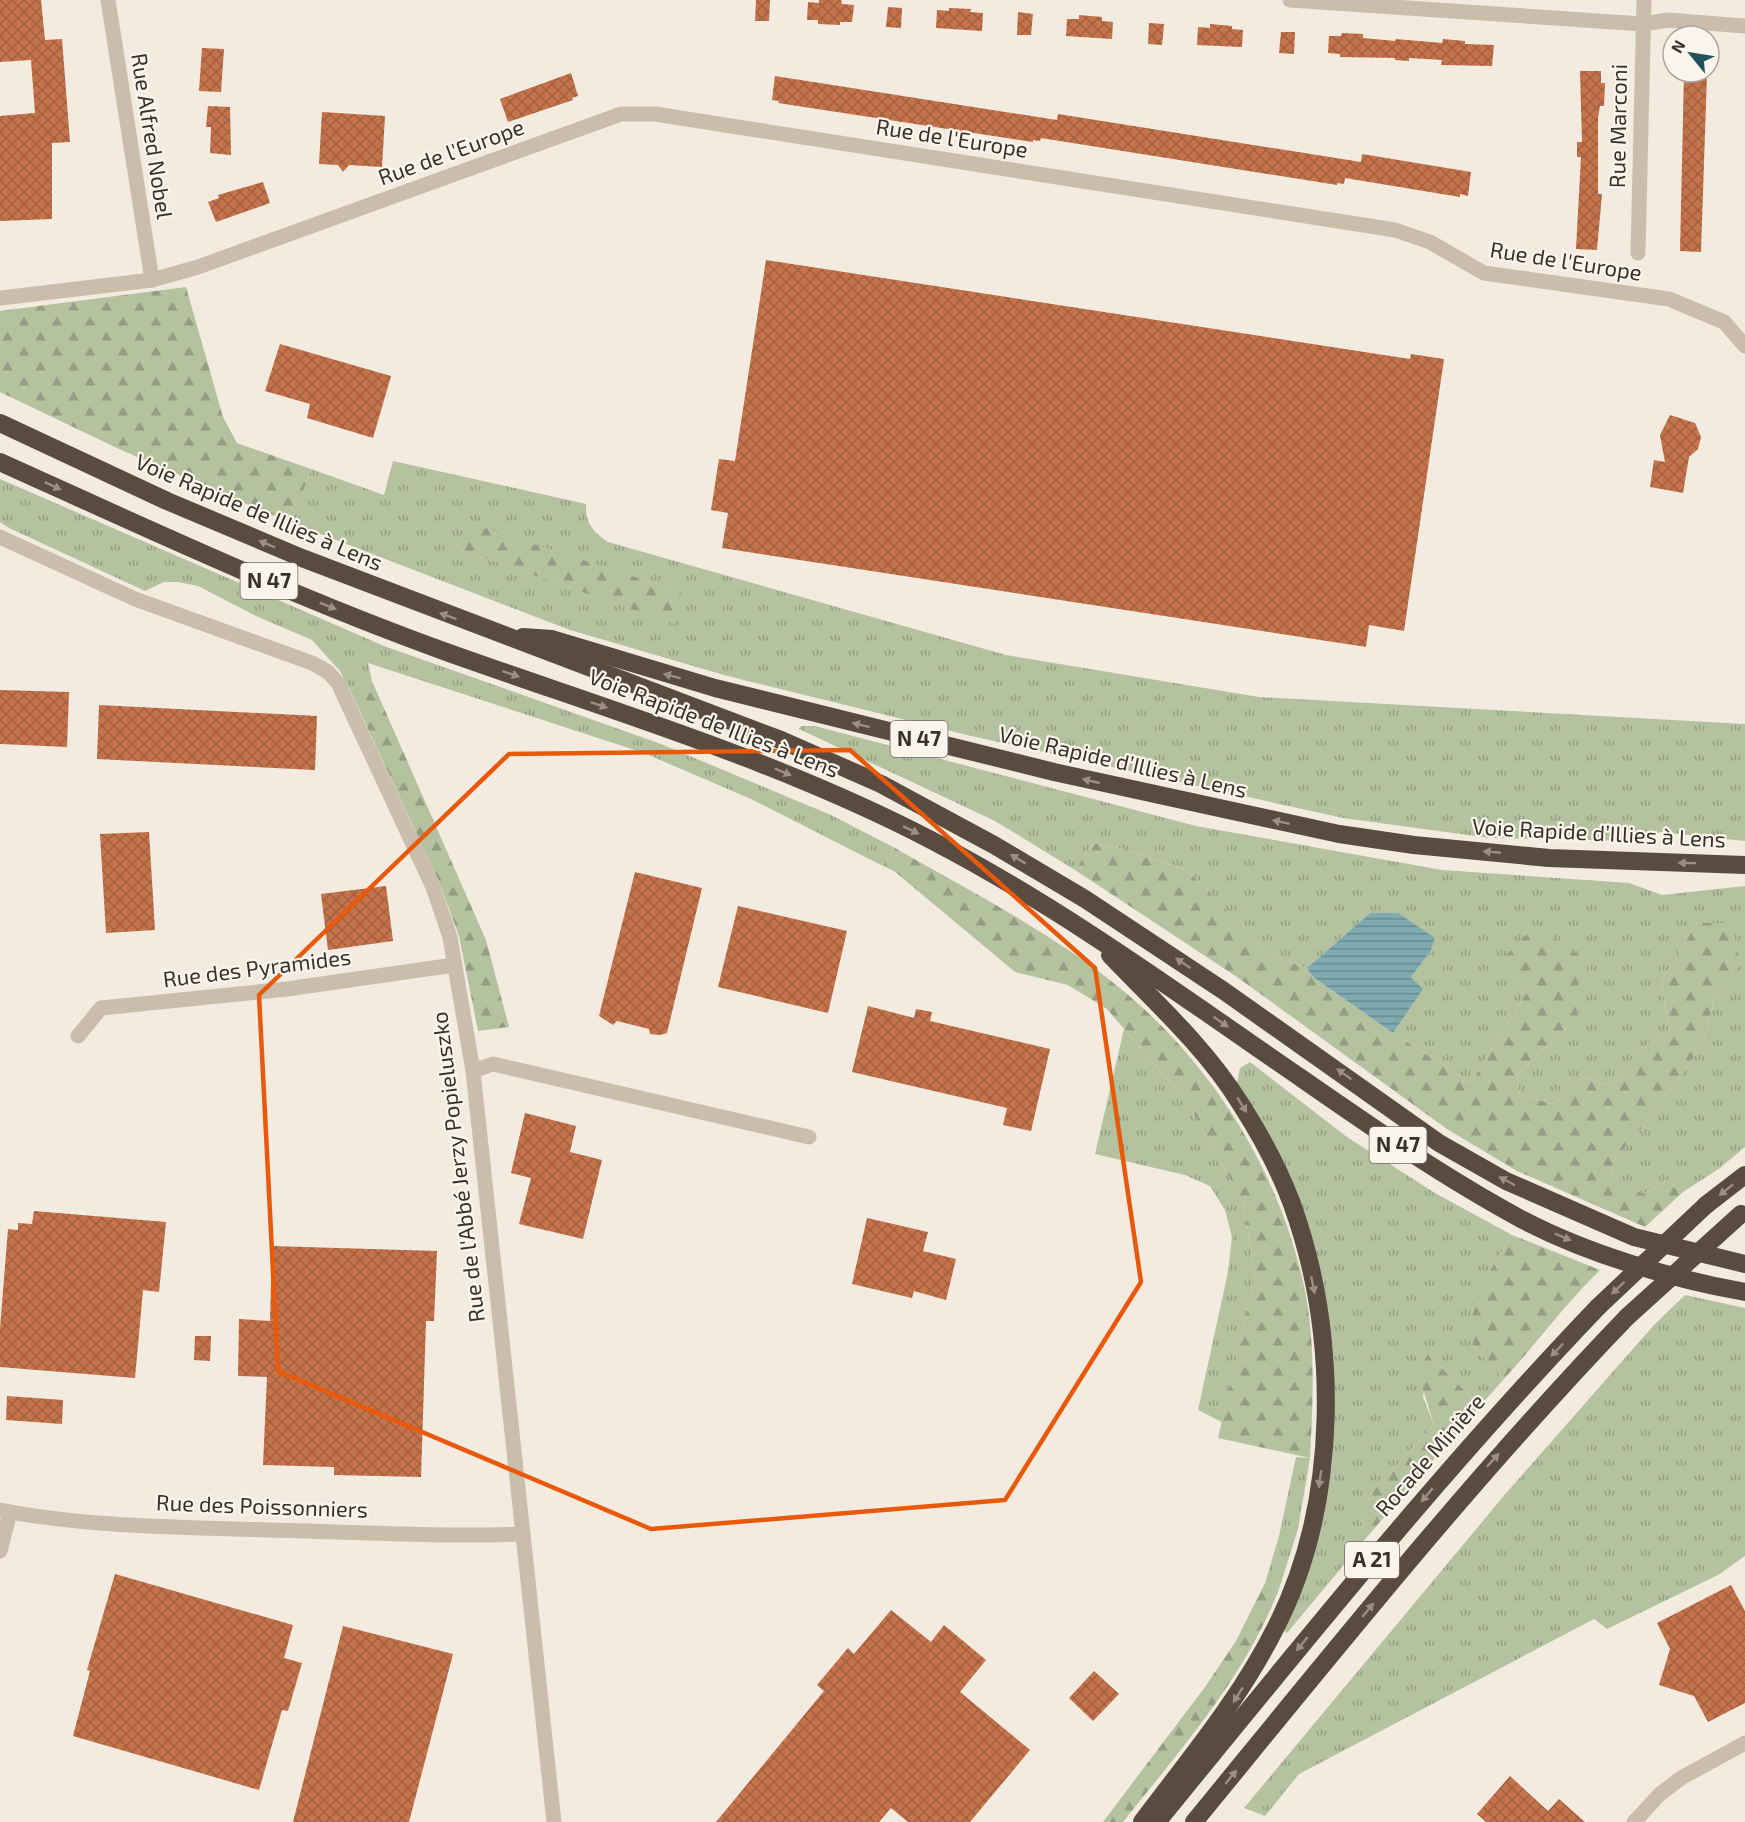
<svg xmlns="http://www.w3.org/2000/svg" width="1745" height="1822" viewBox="0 0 1745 1822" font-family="'Exo 2',sans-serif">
<defs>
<pattern id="grass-tufts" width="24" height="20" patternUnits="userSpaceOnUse" patternTransform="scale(1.5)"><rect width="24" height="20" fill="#b4c29f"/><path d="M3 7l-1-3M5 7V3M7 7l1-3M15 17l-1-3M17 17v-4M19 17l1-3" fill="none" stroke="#939e82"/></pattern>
<pattern id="forest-firs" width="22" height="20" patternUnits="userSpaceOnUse" patternTransform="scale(1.5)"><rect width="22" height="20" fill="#b4c29f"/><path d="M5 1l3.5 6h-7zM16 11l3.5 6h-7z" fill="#939e82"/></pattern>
<pattern id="water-rules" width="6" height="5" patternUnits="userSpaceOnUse" patternTransform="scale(1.5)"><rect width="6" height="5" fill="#7eaab0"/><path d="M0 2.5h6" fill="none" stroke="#688b8f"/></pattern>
<pattern id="building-cross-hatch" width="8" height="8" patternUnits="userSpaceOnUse" patternTransform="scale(1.5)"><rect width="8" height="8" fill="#c5734b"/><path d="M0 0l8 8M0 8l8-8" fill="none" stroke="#a15f3f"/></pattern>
</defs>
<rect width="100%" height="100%" fill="#f3ebdf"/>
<!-- grass -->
<g fill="url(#grass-tufts)" fill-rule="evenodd">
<path d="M393,461l193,43c-1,19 7,28 22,38l398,113 253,42 486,27v117l-85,-9 -15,9 -155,-3 -147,-20 -376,-83 -243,-60 -154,-45 -286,-110 18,-25 9,-26 73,26zM467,523l213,69 -6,31 -218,-75z"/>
<path d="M0,479l384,167 277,98 170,71 64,33 -12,18 -132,-67 -107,-46 -276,-90 4,18 -22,9 -10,-19 -28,-31 -56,-24 -58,-30 -20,-4h-14l-19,9 -136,-63 -9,-6z"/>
<path d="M801,726h14l381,100 246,44 187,13 33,12 83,-9v261l-25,21 -37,24 -15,-11 -25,13 -32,-20 4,-16 22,-24 66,-89 11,-45 26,-37 -43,-40 -36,59 9,49 -32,19 -26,37 -29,-10 -29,27 -34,-9 -3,-20 59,-56 -39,-93 -34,33 24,33 -56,91 -78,-50 29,-43 -11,-13 19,-25 -60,-39 -63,55 -35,-12 -85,-86 -67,-22 -27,-5 -18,27 -80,-49 -196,-92z"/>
<path d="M1124,1029l63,73 57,102 11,72 -33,146 -24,-12 30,-138 4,-35 -7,-27 -15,-24 -25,-11 -90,-21z"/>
<path d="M1250,1062l97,75 88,56 77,42 -25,40 -14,71 31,33 -24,27 -51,-51 -6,42 11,28 -64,69 -9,27 6,16 -80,96 -5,-4 39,-106 11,-57 2,-51 -1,-66 -20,-103 -76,-163 3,-15z"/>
<path d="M1685,1295l60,13v248l-27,19 -111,54 -13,-10 -295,155 -34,42 -21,-8 263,-316 147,-167z"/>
<path d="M1296,1457l14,1 -12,71 -19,60 -14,-6 14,-47z"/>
</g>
<!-- forest -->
<g fill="url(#forest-firs)">
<path d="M186,287l37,130 14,26 74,26 -9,26 -18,25 -165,-71 -119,-57v-81z"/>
<path d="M467,522l214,70 -7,32 -218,-76z"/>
<path d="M372,681l114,259 23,87 -31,4 -19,-95 -19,-52 -90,-194z"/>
<path d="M1093,843l27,5 67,22 85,86 35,12 6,9 80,56 78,50 56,-91 -25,-33 34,-33 44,30 -4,63 -59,56 3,20 34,9 29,-27 29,10 26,-37 32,-19 -9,-49 36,-59h35l8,40 -26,37 -11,45 -66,89 -22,24 -4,16 32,20 25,-13 15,11 -38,35 -128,-56 -70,-42 -210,-152 -162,-107z"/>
<path d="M895,848c82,47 179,96 248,160 80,74 138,172 161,278 12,56 9,115 6,172l-92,-20 37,-162 -11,-72 -57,-102 -80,-93 -39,-24 -53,-13 -121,-101 -11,-5z"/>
<path d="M1512,1235l88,35c-35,34 -63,73 -96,109l-31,-33 -1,-29 15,-42z"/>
<path d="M1428,1354l52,52 -113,131 -6,-16 9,-27 64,-69 -16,-52z"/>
<path d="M1265,1583l14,6c-34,88 -98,160 -156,233h-20l102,-135 31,-46z"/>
</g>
<!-- water -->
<path fill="url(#water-rules)" d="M1370,913h28l37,25 -5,14 -19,25 12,12 -30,44 -80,-56 -6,-9z"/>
<!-- building -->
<g fill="url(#building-cross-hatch)">
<path d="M0,0h41l4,40 17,-1 8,103 -18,1v76l-52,2v-105l35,-3 -4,-53 -31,2z"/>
<path d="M756,0h14l-1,21h-14z"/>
<path d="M819,0h22l1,4 12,1 -2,17h-12v3l-22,-1v-4h-11l1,-18 11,1z"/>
<path d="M888,7l14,1 -1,20 -15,-1z"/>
<path d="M949,8l22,1 -1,3 13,1 -1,18 -46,-3 1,-18 12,1z"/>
<path d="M1018,12l15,2 -2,21h-14z"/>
<path d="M1079,15l23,2v4l11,1 -1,17 -46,-3 1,-17h12z"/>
<path d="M1149,23l15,1 -2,21 -14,-1z"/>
<path d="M1210,24l22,2v3l11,1 -1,17 -45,-2 1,-18 12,1z"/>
<path d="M1281,32h14l-1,22 -15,-1z"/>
<path d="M1342,33l21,1v4l32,3 1,-2 46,4 1,-4 22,2v3l29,1 -2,21 -51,-1 1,-5 -33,-2v3l-14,-1v-2l-55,-1v-3l-12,-1 1,-17h12z"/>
<path d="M202,48l22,1 -3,43 -22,-1z"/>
<path d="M1580,71h21v12h4l-1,23h-4l-2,12v76h4l-5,56 -21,-1 5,-92h-4v-15h5z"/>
<path d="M571,73l7,23 -6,2 1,2 -65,22 -8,-23z"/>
<path d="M1684,74h23l-6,178 -21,-1z"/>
<path d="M775,76l282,44 1,-6 303,48 1,-8 109,18 -3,24 -8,-2v3l-115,-19 -1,6 -7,-1v2l-296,-47 -1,3 -7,-1v2l-255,-39 1,-2 -7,-1z"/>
<path d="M208,106l22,1 1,48 -21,-2 1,-26h-5z"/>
<path d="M322,112l63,4 -3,51 -33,-2 -6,7 -5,-7 -19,-1z"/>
<path d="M263,182l7,21 -54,19 -8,-20 11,-4 -1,-3z"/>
<path d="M766,260l644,99 1,-5 33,5 -40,272 -35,-6 -3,22 -644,-99 6,-35 -17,-3 8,-51 16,2z"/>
<path d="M280,344l111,32 -18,62 -66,-20 3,-14 -45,-13z"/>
<path d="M1670,415l25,8 6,14 -3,12 -9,8 -6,36 -33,-6 4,-27 11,2 -5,-27z"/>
<path d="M0,690l69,2 -2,55 -67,-3z"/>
<path d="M99,705l218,11 -2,54 -218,-11z"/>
<path d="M149,832l6,98 -49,3 -6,-99z"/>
<path d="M635,872l67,16 -35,145 -7,2 -10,-1 -1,-5 -32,-8 -4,4 -14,-9z"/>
<path d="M386,886l7,55 -65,9 -7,-56z"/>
<path d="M738,906l109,25 -19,82 -110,-26z"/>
<path d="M868,1006l46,12 2,-9 16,3 -2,9 120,28 -19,82 -28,-6 4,-17 -155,-36z"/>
<path d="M525,1113l51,13 -6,26 32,8 -19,79 -64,-15 12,-46 -20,-5z"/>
<path d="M34,1211l132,11 -7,70 -16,-2 -8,88 -135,-11v-38l8,-100 10,1v-7l14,1z"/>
<path d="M867,1218l61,14 -5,19 33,8 -10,41 -32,-9 -2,7 -60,-14z"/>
<path d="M272,1246l165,5 -3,70h-8l-5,156 -87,-2v-8l-71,-2 4,-88 -29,-1 1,-57 31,2z"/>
<path d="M195,1336h16l-1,25 -16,-1z"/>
<path d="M7,1396l56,4 -1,24 -56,-4z"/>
<path d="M115,1574l178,51 -9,33 18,5 -14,48 -6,-1 -23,80 -186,-54 17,-65 -3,-1z"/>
<path d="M1731,1585l14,26v92l-37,19 -14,-26 -35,-11 11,-36 -13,-26z"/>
<path d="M891,1610l40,32 13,-17 42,35 -26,32 70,58 -60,72h-62l-17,-14 -12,14h-163l108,-131 -7,-6 10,-12 21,-25 6,6z"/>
<path d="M343,1626l110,28 -44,168h-116z"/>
<path d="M1094,1671l25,23 -26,27 -24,-23z"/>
<path d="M1510,1776l38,35 11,-12 26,23h-99l-9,-8z"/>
</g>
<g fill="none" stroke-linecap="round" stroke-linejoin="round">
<!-- minor -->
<g stroke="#cbbdab" stroke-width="15">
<path d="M108,0l44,280"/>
<path d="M1290,0l353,24 25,-4 77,6"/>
<path d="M1638,253l6,-253"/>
<path d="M0,298l152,-18 46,-13 423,-153h34l740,116 35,12 54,31 185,26 55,23 21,24"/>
<path d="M0,537l135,62 177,64 16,9 10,11 95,204 17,50 23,134 81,751"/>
<path d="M78,1036l23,-28 186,-19 167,-24"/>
<path d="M473,1071l20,-7 316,73"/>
<path d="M0,1510c88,17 178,17 268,20 85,2 170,7 255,4"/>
<path d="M0,1551l10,-39"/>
<path d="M1634,1822l26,-28 21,-16 64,-35"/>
</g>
<!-- highway -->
<g stroke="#5a4b41" stroke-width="18">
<path d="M0,423l167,78 135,57 479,182 100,44 113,61 91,54 139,92 215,152 67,38 128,56 111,27"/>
<path d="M0,462c148,67 296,136 449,191 163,58 328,107 482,187 131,68 249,155 370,238 72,50 144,100 222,142 65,34 149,59 222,72"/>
<path d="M523,637l29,2 163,49 339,84 285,62 75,11 135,13 196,7"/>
<path d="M1110,955c44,46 96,93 130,148 20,31 39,66 52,101 47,131 48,297 -16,423 -36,72 -86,131 -134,195"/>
<path d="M1706,1205l39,-30"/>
<path d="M1157,1822c143,-175 284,-351 441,-515"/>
<path d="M1194,1822c141,-172 279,-345 433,-505"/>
</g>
<!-- highway-bridge -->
<g stroke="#5a4b41" stroke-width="18">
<path d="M1598,1307l108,-102"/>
<path d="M1627,1317l114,-103"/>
</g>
</g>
<!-- one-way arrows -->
<defs><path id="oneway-solid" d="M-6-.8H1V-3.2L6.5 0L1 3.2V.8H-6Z" transform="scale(1.5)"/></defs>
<g fill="#9a8f85">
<use href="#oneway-solid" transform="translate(53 486) rotate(25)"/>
<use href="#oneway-solid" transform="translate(267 544) rotate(-157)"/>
<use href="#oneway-solid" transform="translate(328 606) rotate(22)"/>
<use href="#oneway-solid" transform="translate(448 616) rotate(-160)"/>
<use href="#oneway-solid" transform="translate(511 674) rotate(19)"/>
<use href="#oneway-solid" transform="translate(672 676) rotate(-165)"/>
<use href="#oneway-solid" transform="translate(599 705) rotate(18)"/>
<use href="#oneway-solid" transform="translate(861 725) rotate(-166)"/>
<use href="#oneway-solid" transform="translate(783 772) rotate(23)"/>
<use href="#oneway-solid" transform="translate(1091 781) rotate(-167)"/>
<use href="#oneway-solid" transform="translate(1281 822) rotate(-168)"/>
<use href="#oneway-solid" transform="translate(911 830) rotate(26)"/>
<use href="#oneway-solid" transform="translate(1492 852) rotate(-175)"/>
<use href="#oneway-solid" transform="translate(1018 859) rotate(-149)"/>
<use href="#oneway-solid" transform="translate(1687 863) rotate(-179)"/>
<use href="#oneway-solid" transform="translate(1183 963) rotate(-146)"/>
<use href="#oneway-solid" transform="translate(1221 1022) rotate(35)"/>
<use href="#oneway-solid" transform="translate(1344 1074) rotate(-144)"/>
<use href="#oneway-solid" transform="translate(1242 1105) rotate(58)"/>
<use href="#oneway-solid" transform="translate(1507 1181) rotate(-152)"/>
<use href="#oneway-solid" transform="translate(1726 1190) rotate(142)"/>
<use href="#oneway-solid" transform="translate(1563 1237) rotate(23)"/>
<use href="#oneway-solid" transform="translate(1313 1285) rotate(78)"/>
<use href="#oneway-solid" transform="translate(1618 1288) rotate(136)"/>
<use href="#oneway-solid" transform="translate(1557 1350) rotate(134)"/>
<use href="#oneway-solid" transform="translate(1493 1460) rotate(-48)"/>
<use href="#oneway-solid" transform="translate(1320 1479) rotate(98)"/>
<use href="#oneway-solid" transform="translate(1427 1495) rotate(130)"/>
<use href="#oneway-solid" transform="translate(1368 1610) rotate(-51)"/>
<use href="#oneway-solid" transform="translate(1302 1644) rotate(129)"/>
<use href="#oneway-solid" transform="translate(1238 1695) rotate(122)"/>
<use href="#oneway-solid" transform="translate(1231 1777) rotate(-51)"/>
</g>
<!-- marked area -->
<path fill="none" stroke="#e8590c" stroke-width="4.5" stroke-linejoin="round" d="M850,750l245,218 46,314 -136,218 -354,29 -373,-158 -19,-376 250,-241z"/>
<g text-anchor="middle" stroke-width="4.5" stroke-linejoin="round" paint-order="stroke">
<!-- shield labels -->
<g fill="#faf5ec" stroke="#736b64" stroke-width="1.5">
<rect x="240.5" y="563" width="57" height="36" rx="4.5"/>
<rect x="890.5" y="721" width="57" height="36" rx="4.5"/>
<rect x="1369.5" y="1127" width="57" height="36" rx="4.5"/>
<rect x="1345" y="1542" width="54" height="36" rx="4.5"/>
</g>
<g font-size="21" font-weight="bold" fill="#39302a">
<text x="269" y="588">N 47</text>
<text x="919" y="746">N 47</text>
<text x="1398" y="1152">N 47</text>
<text x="1372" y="1567">A 21</text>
</g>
<!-- street labels -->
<g font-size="22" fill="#39302a" stroke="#faf5ec">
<text transform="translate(1618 126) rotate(-89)" y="8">Rue Marconi</text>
<text transform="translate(152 136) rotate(81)" y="8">Rue Alfred Nobel</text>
<text transform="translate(952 138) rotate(9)" y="8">Rue de l'Europe</text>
<text transform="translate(451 152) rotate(-20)" y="8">Rue de l'Europe</text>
<text transform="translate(1566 261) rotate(9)" y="8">Rue de l'Europe</text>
<text transform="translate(259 512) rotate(23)" y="8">Voie Rapide de Illies à Lens</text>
<text transform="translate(714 723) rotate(21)" y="8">Voie Rapide de Illies à Lens</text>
<text transform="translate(1123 762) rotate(13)" y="8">Voie Rapide d’Illies à Lens</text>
<text transform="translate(1599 833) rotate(3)" y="8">Voie Rapide d’Illies à Lens</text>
<text transform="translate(257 968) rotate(-7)" y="8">Rue des Pyramides</text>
<text transform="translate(458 1167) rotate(-97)" y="8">Rue de l'Abbé Jerzy Popieluszko</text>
<text transform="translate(1430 1455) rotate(-49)" y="8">Rocade Minière</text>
<text transform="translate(262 1506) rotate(2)" y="8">Rue des Poissonniers</text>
</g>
</g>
<!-- north arrow -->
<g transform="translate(1691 54) rotate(300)"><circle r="28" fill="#faf5ec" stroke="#ada69e" stroke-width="1.5"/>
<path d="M0-4.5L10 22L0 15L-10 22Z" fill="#1f525b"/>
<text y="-9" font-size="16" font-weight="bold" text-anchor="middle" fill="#39302a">N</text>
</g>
</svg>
